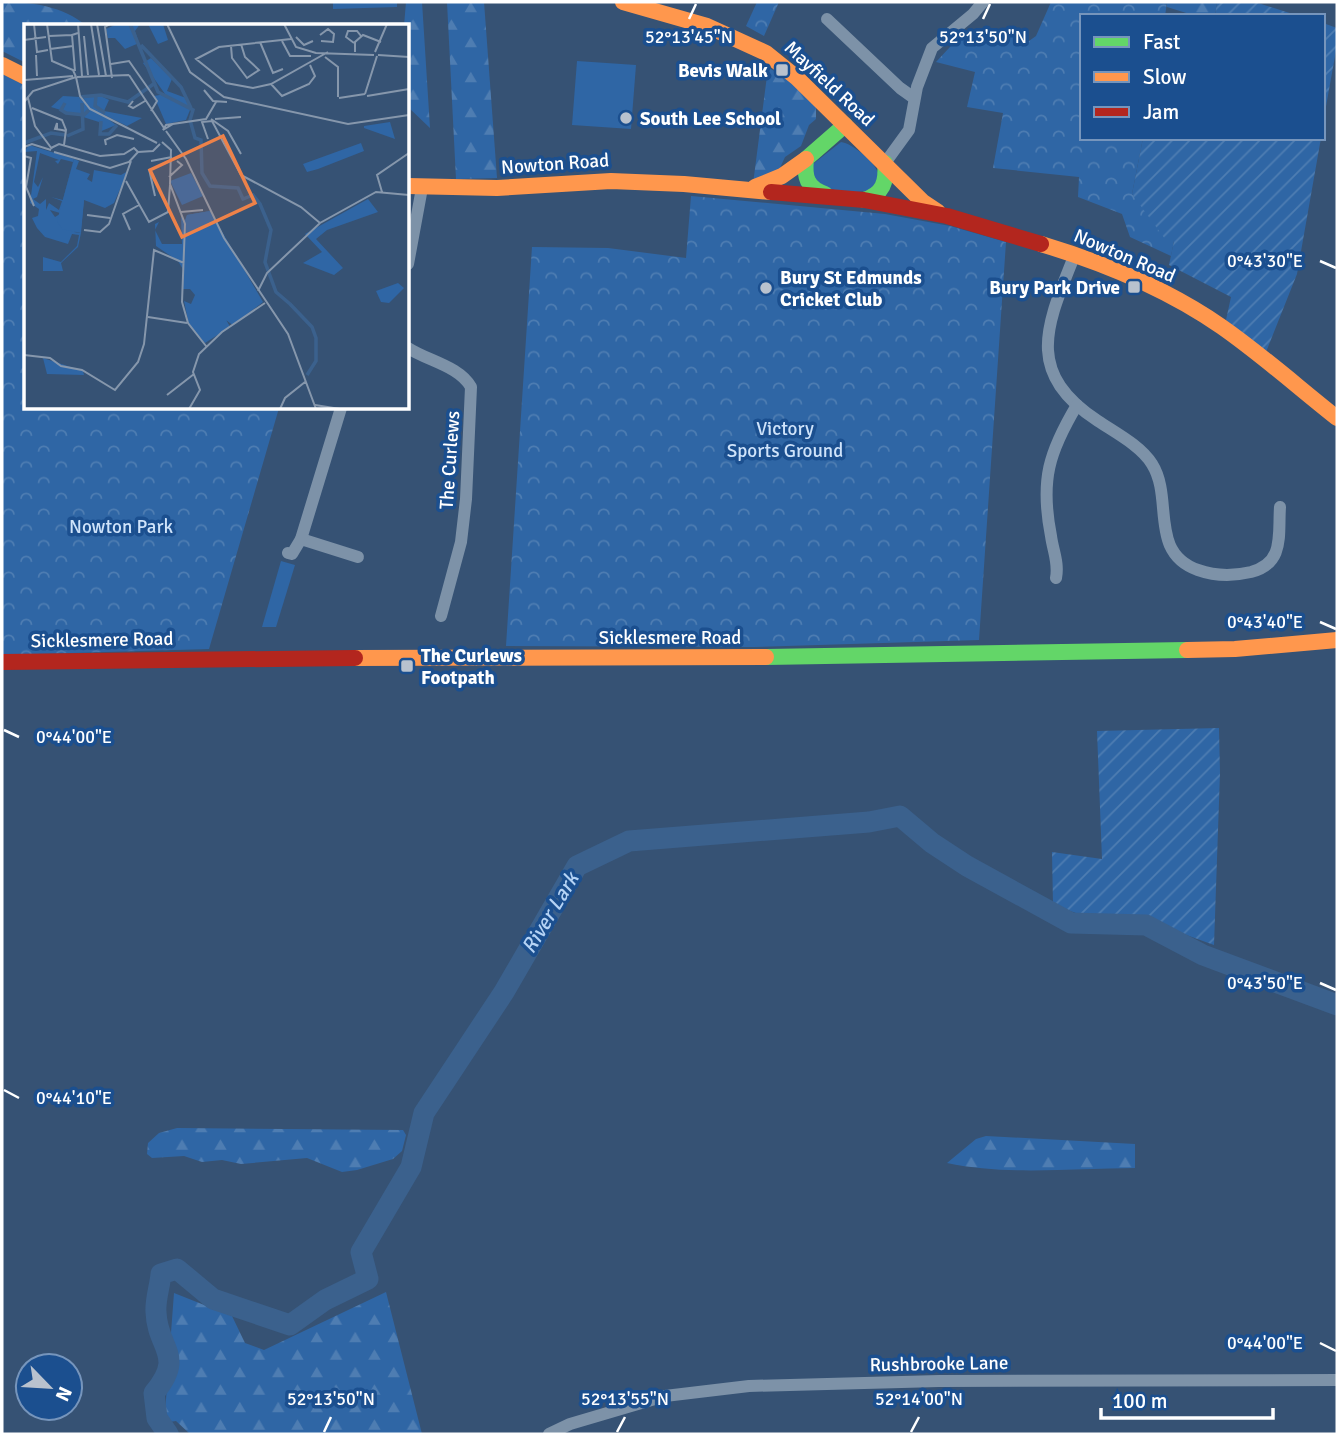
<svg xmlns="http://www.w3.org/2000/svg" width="1339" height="1436" viewBox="0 0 1339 1436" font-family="Signika,sans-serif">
<defs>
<pattern id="forest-firs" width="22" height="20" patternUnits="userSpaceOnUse" patternTransform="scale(1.75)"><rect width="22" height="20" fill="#2f66a5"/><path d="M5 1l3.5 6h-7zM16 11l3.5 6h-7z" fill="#4e7db2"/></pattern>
<pattern id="park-crowns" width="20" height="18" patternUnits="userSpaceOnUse" patternTransform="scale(1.75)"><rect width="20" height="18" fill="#2f66a5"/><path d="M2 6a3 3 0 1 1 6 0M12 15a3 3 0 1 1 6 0" fill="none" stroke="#4e7db2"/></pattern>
<pattern id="garden-furrows" width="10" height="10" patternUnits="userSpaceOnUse" patternTransform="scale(1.75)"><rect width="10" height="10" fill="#2f66a5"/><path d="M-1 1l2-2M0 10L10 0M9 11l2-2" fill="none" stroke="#4e7db2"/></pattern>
</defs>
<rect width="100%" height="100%" fill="#365274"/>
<!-- grass -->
<g fill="#2f66a5">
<path d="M333,2h64v5l-64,2z"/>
<path d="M577,61l59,4 -5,64 -59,-4z"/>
<path d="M841,142c11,1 39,23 38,36 0,1 -4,9 -5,11 -18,6 -45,3 -60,-8l-3,-13 2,-4z"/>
<path d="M281,561l14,4 -19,62h-14z"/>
</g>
<!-- forest -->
<g fill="url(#forest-firs)">
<path d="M2,2c31,0 60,4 85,24h-61v37l-24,-12z"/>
<path d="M406,2h16l8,126 -22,-21v-81h-4z"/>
<path d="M447,2h37l13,176 -41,1z"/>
<path d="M1167,2h50l-2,14h-19l-29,-9z"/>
<path d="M768,68l20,9 28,28v14l-7,6 -8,21 -16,11 -6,13 -26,14z"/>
<path d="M177,1128l226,2 3,5 -4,16 -9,8 -36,11 -15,2 -35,-14 -66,6 -19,-4 -20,2 -18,-6 -32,2 -5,-4 1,-11 11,-10z"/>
<path d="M986,1136l149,8v24c-62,0 -127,8 -188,-5l29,-24z"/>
<path d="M386,1292l36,142h-232l-14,-13 -7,1 2,9h7l1,3h-8l-6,-21 9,-120 58,23 13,27 19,7z"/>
</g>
<!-- park -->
<g fill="url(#park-crowns)">
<path d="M757,2h22l-15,34 -18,-10z"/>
<path d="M1051,2h116l-2,14h-83v122h61l-11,56 42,47 -3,15 -41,-19 -8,-23 -44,-17 1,-20 -86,-9 10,-55 -36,-6 8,-35 -39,-10 27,-29 8,9 17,-14 4,4 37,9 7,-5z"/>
<path d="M2,74l24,12v322h253l-70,241 -207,6z"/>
<path d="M691,196l194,18 65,12 56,16 -27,398 -226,7 -247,-1 26,-399 76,1 78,10z"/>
</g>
<!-- garden -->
<g fill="url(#garden-furrows)">
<path d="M1217,2h38l44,14h-84z"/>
<path d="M1323,23l14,5v17l-14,78z"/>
<path d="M1143,138h178l-24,136 -31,78 -40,-32 5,-23 -62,-32 5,-24 -9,-2 -33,-45z"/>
<path d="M1219,728l1,45 -6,172 -36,-13 -45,-10 -40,-3 -40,-14 -1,-53 50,7 -5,-128z"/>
</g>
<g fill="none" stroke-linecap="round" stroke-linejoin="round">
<!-- river -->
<path stroke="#3b618d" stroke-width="21" d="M168,1434l-11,-16 -3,-25c32,-38 3,-44 2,-81 -1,-12 4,-26 5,-38l16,-5 36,30 77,26 35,-25 43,-21 -7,-27 50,-85 13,-54 80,-121 73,-126 52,-25 240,-19 31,-6 32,27 35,23 104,57 75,2 57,30 134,50"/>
<!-- street -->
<g stroke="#7d92a8" stroke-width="12">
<path d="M827,19l73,69 14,10"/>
<path d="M885,163l24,-33 8,-43 15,-39 41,-34 10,-12"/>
<path d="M1075,254c-27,69 -53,117 23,167 18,12 43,25 54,43 22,35 -4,88 46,106 17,6 36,6 53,2 34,-9 27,-37 29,-65"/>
<path d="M408,264l14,-76"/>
<path d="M408,348c20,13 51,18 63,39l-5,112 -5,43 -20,74"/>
<path d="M301,539l57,18"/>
<path d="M288,553l4,1 9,-15 40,-131"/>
<path d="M1056,578c3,-15 -3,-27 -5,-42 -11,-56 -2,-84 26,-131"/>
<path d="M549,1434l21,-10 95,-28 84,-10 190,-5 398,-1"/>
</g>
<!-- fast -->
<g stroke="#63d668" stroke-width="16">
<path d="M825,194c-18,-6 -21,-17 -19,-35l39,-34"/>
<path d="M864,200c19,-6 23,-18 21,-37"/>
<path d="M766,657l421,-7"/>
</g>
<!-- slow -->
<g stroke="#ff974d" stroke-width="16">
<path d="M623,2l84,24 59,27 31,25 126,124 15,10"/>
<path d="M2,65l24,12"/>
<path d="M408,186l89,2 114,-7 73,3 87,8"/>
<path d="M755,187l27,-11 24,-17"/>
<path d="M1041,244c63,19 128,46 181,83 40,28 77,61 115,91"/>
<path d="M1187,650l48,-1 102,-9"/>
<path d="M355,658l411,-1"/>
</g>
<!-- jam -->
<g stroke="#b3261e" stroke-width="16">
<path d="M771,192l93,8 83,16 94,28"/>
<path d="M2,662l353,-4"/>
</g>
</g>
<!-- ticks -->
<path fill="none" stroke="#fff" stroke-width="2.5" d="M689,19l7,-15M983,19l7,-15M1320,261l16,7M1320,622l16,7M4,730l15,7M1320,983l16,7M4,1090l15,8M1320,1343l16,8M324,1432l7,-15M617,1432l8,-15M911,1432l8,-15"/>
<!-- markers -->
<g fill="#b9c2ce" stroke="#1b4f8f" stroke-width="2.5">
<rect x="775" y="63" width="14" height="14" rx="3.5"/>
<circle cx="626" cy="118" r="7"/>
<rect x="1127" y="280" width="14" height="14" rx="3.5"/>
<circle cx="766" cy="288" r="7"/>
<rect x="400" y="659" width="14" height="14" rx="3.5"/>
</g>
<g text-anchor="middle" stroke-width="7" stroke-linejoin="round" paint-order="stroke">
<!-- poi labels -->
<g font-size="19" font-weight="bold" fill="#fff" stroke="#1b4f8f" text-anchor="start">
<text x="768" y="77" text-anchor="end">Bevis Walk</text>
<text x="640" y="125">South Lee School</text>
<text x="780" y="284">Bury St Edmunds<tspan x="780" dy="22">Cricket Club</tspan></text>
<text x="1120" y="294" text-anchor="end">Bury Park Drive</text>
<text x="421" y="662">The Curlews<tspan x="421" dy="22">Footpath</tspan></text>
</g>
<!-- street labels -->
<g font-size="19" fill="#fff" stroke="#1b4f8f">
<text transform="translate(830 83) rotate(43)" y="7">Mayfield Road</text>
<text transform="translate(555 163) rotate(-4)" y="7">Nowton Road</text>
<text transform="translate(1125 255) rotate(23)" y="7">Nowton Road</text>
<text transform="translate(449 460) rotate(-86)" y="7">The Curlews</text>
<text x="670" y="644">Sicklesmere Road</text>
<text transform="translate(102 639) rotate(-1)" y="7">Sicklesmere Road</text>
<text transform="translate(939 1363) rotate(-1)" y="7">Rushbrooke Lane</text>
</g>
<!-- park labels -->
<g font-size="19" fill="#cfe3fa" stroke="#1b4f8f">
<text x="785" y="435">Victory<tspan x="785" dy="22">Sports Ground</tspan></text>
<text x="121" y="533">Nowton Park</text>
</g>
<!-- water labels -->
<g font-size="21" font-style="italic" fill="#b5d3f5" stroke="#1b4f8f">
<text transform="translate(550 913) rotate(-59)" y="7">River Lark</text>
</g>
</g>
<!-- overview -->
<g transform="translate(24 24)">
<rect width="385" height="385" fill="#365274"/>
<path d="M77,72l8,4 -5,11 38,7 -15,8 -35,-17 -10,-12zM19,334l40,13 1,4 -37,-1z" fill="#2f66a5"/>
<path d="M366,98l5,17 -31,-11v-2zM337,119l3,8 -46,18 -11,3 -4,-8zM5,121l45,14 -14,54 -10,-3 5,7 29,-17 -3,29 -7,3 7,1 -3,14 -17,16 2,8h-20v-14l18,5 16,-16 2,-11 -7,-1 -4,10 -23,-7 -8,-9 -5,-10 6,-2 1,-7 -9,-6 7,-52 -13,1zM16,129l19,7 -4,1 3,3 3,-5 12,3 -10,38 -12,-3 11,4 -3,9 -10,-7 -3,7v-11l-6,5 -7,-5 4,-2 6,-20 -5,10 -4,-5zM344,175l10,13 -51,18 -11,9 27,29 -9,7 -31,-12 19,-11 -17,-18zM186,187l23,114 -7,-5 4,7 -12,1 -40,-67 -22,-15 -1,-22 4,-2 -4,8 7,14h20l-1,-27 4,4 2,-6zM374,259l6,5 -15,15 -8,-1 -5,-11z" fill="#2f66a5" fill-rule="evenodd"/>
<path d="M39,72l17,1 36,28 -17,7v-10l-48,-15z" fill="#2f66a5"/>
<path d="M93,0h12l5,10 -2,-10h8l-5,7 4,12 -14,6 -10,-11h-7l-2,-9zM124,0h15l5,16 -10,4zM127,34l21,21 -5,12 19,7 4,12 -4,10 -20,4 -12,-28 11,-2 -22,-31zM50,135l5,2 -3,8 14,5 -3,5 5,3 2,-12 27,5 7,-4 -14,32 -9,5 -21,-8 -3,33 -19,-4 -5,-8zM167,149l12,23 -21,9 -12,-24zM186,187l53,91 -30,23 -7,-5 4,7 -25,16 -16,-18 -5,-24 7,3 4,-9 -5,-6h-7l2,-68 2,-6z" fill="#2f66a5"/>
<path fill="none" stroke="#3b618d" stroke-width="3.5" d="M106,0l28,68 35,18 -3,10 5,18 6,2 1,33 8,13 28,2 5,11 10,-4 7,9 11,26 -6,32 11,30 14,12M117,21l40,42 10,21M72,72l-1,10 10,7M55,73l22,-2 27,7 27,-19M41,79l-4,7 5,3 18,2 5,-5M77,97l-1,13h9l8,-9M43,112l16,-7 -1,-26M0,119l27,-10 14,2M266,280l22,23 4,11v23l-9,14"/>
<path fill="none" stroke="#8697ac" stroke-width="2" d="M10,0l3,28 11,-2M23,0l5,37 21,9 3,7M54,0l4,52M67,0l8,51M73,0l9,52M86,0l-5,3 7,51M143,0l23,48 34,25 124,27 61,-9M260,0l12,23 20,6M296,11l8,-6 6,5 -1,8 -12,-1M25,12l23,-1M60,12l4,39M272,13l8,8 9,-4M267,15l-72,8 -23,12 30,24 27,5 18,-4 57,-32M0,16l22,-3M258,17l8,15h21M236,18l13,31 10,-4M330,19l-8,-6 2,-6h9l4,5M207,22l1,12 15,20 12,-8 -14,-13 -4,-13M26,25l23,-3M331,28v-10l8,-7 18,7M351,28l12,-28M292,29l58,2M12,31l1,21M354,31l31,2M301,33l13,10v30M87,40l18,-3 28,40 -6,10M51,47l-3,-36 6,-2M105,51l35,53M52,53l4,19 10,13 67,34M53,53l52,-2M1,56l48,-4M247,60l11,12 27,-12 6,-8 -5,-11M180,66l9,11 14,1M341,70l12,-38M343,72l42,-7M4,74l7,28 17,23M315,74l26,-4M109,77l-4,5 4,2 12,-7M0,78l9,-11 43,-14M8,84l30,12 4,10 -2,15M187,95l17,12 13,23M191,95l26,-2M149,100l-10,6 3,-5 40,-6 10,-17M33,106v-7l-2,6 7,1 4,1M142,107l20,28 38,79 64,96 28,75M184,115l-6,-17 10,-1 29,54 60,32 19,16M138,118l9,8 -1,34 15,40 -3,78 6,21 18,23M82,121l-1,-5 12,-5 17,4M0,123l8,-3 19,6M27,124l8,-4 41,12 24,-2 10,-6 4,4M30,128l56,16 19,-6 9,-10M114,128l15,-1 7,-7M0,132l7,2 -5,29 8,19M127,137l21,-4M125,145l6,27M145,153l13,-12 -5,-4M102,157l23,41 19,-10 2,-27M358,168l-5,-17 32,-22M157,188l22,-2M63,191l23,3M60,206l16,2 9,-8 22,-63M106,206l-7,-16 16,-9M234,267l9,-18 53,-50 56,-31 33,3M124,293l39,6M0,331l26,3 11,8 21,4 33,20 23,-28 6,-18 10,-94 30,13M143,371l27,-21M291,381l25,4M165,385l11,-19 -7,-18 6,-18 23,-22 43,-29M256,385l5,-11 20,-16"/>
<path fill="#ee8249" fill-opacity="0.15" stroke="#ee8249" stroke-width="3.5" d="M199,112l32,67 -73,34 -32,-67z"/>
<rect width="385" height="385" fill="none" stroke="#fff" stroke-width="3.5"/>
</g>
<g font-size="18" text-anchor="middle" fill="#fff" stroke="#1b4f8f" stroke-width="7" stroke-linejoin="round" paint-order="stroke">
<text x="689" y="43">52°13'45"N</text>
<text x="983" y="43">52°13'50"N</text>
<text x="1265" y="267">0°43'30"E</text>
<text x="1265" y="628">0°43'40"E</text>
<text x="74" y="743">0°44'00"E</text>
<text x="1265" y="989">0°43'50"E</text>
<text x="74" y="1104">0°44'10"E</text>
<text x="1265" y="1349">0°44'00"E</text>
<text x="331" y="1405">52°13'50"N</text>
<text x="625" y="1405">52°13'55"N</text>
<text x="919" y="1405">52°14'00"N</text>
</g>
<!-- border -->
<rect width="1339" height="1436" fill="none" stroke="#ffffff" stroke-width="7"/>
<!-- legend -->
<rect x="1080" y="14" width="245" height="126" fill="#1b4f8f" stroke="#7695bc" stroke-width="2"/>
<rect x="1094" y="37" width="35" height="10" fill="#63d668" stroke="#7695bc" stroke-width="2"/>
<text x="1143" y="49" font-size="21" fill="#ffffff">Fast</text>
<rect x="1094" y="72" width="35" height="10" fill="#ff974d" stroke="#7695bc" stroke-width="2"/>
<text x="1143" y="84" font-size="21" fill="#ffffff">Slow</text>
<rect x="1094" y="107" width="35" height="10" fill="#b3261e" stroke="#7695bc" stroke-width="2"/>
<text x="1143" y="119" font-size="21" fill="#ffffff">Jam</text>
<!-- north arrow -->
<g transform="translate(49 1387) rotate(115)"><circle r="33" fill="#1b4f8f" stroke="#7695bc" stroke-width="2"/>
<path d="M0-5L12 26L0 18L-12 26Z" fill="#b9c2ce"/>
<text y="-10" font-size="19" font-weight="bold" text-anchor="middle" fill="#ffffff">N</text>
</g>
<!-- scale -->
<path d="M1101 1408v10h172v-10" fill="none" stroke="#ffffff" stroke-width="3.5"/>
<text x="1112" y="1408" font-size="21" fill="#ffffff" stroke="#1b4f8f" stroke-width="5" paint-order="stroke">100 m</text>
</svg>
